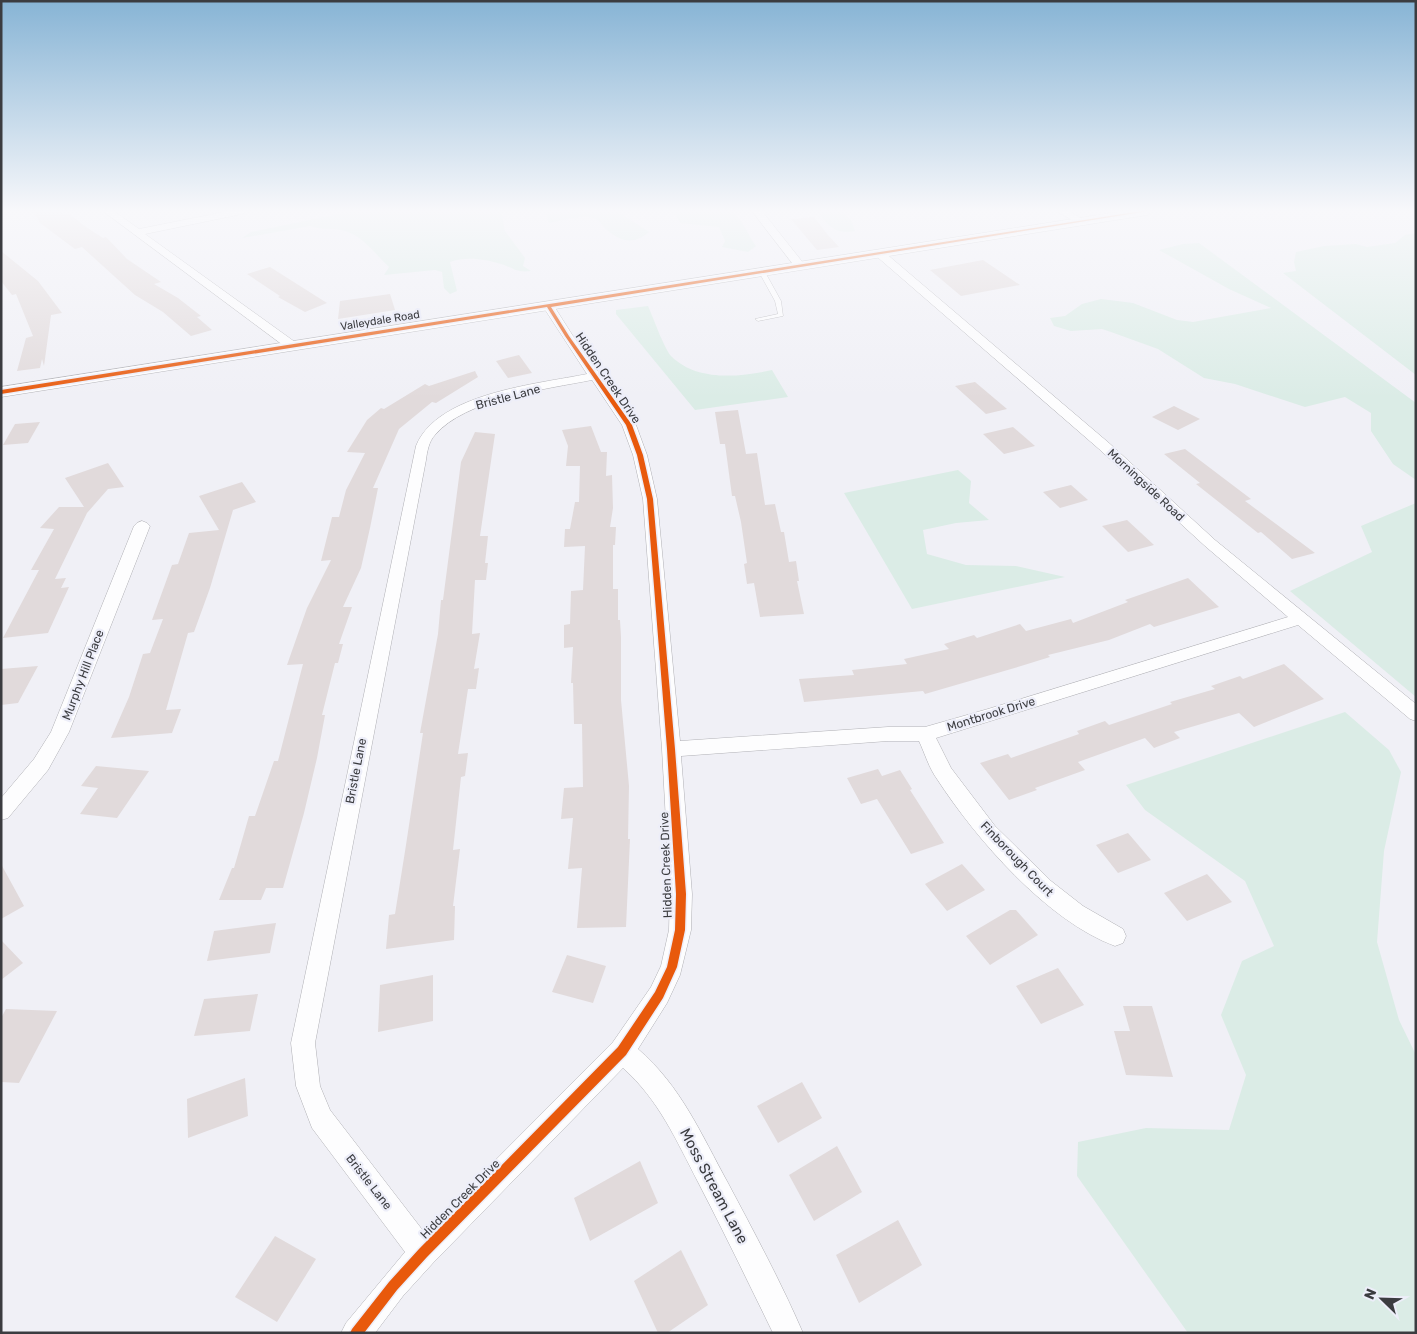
<svg xmlns="http://www.w3.org/2000/svg" width="1417" height="1334" viewBox="0 0 1417 1334" font-family="Rubik,sans-serif">
<rect width="100%" height="100%" fill="#f0f0f6"/>
<!-- green -->
<g fill="#dbece6">
<path d="M353,211h148l4,20 20,27 -2,8 8,5c-15,2 -17,-3 -30,-7 -15,-5 -36,-8 -51,-2l7,29 -7,3 -6,-6 -2,-16 -7,-2 -51,5 5,-8c-15,-14 -27,-33 -48,-37 -11,-2 -20,0 -31,-4l-68,12 9,-6z"/>
<path d="M545,211h72l32,21c-14,12 -27,11 -42,-2 -4,-3 -7,-9 -11,-11 -12,-6 -35,2 -47,4z"/>
<path d="M661,211h70c12,8 16,23 25,35l-8,6 -26,-5 3,-6 -6,-14 -39,-4 -4,-9z"/>
<path d="M817,211h24l10,9 4,11c-19,4 -27,-5 -38,-20z"/>
<path d="M1416,233v142l-133,-102 13,-2 -2,-9 2,-10 28,-6 32,-2 11,3 28,-4 10,-8z"/>
<path d="M1199,243l217,160v77l-23,-16 -22,-33v-18l-26,-16 -40,10 -70,-23 -31,-6 -46,-29 -47,-17 -9,-3 -31,2 -17,-5 -4,-8 15,-2 17,-12 19,-5 32,4 44,17 16,2 78,-14 -42,-19 -70,-39 24,-6z"/>
<path d="M648,306c5,11 16,42 23,50 26,26 69,21 101,14l16,27 -93,13 -79,-96v-4z"/>
<path d="M958,470l13,11 -2,22 20,17 -33,3 -33,7 4,24 39,11 50,1 49,11 -153,32 -68,-116z"/>
<path d="M1416,503v194l-126,-106 82,-39 -11,-26z"/>
<path d="M1345,712l44,38 12,22 -17,79 -7,91 22,78 17,35v278h-228l-111,-157 1,-34 68,-14 83,2 17,-55 -25,-60 21,-54 32,-15 -29,-65 -100,-71 -19,-25z"/>
</g>
<!-- building -->
<g fill="#e1dadb">
<path d="M33,211h28l2,3 5,-1 18,14 17,11 3,-1 21,22 34,23 -7,2 24,14 23,18 -4,1 15,13 -21,6 -28,-24 -28,-17 -53,-48 -7,2 -35,-26z"/>
<path d="M814,217l13,17 12,13 -22,3 -26,-31z"/>
<path d="M1,251l37,30 24,32 -11,2 -7,51 -2,-7 -2,9 -23,3 9,-33 7,-2 -17,-42 -4,1 -11,-14z"/>
<path d="M983,260l37,25 -59,11 -31,-26z"/>
<path d="M270,267l57,36 -22,9 -27,-15 2,-1 -33,-22z"/>
<path d="M390,294l5,16 -57,9 2,-18z"/>
<path d="M519,355l13,18 -24,5 -12,-17z"/>
<path d="M475,371l3,6 -42,26 -4,-1 -33,27 -26,59h5l-8,40 -9,40 -18,39h9l-13,37h4l-5,19h-3l-13,52h3l-8,43 -13,55 -21,75h-17l-5,12h-42l13,-32h2l15,-52h6l19,-55h4l25,-97 -16,1 20,-57 24,-48 -10,1 11,-44h7l7,-27 19,-37 -18,-1 20,-32 14,-12 3,1 41,-25 4,2z"/>
<path d="M975,382l32,27 -21,5 -31,-28z"/>
<path d="M1174,406l26,13 -22,11 -26,-13z"/>
<path d="M738,410l8,44 11,-1 8,52 10,-1 6,28h3l5,30 7,-1 3,20h-2l7,33 -44,3 -6,-34 -7,1 -3,-20 3,-1 -6,-41 -6,-26h-3l-7,-52h-5l-5,-32z"/>
<path d="M40,422l-12,21 -25,2 12,-21z"/>
<path d="M591,426l10,26h6l-1,24 6,-1 1,33 -3,19h6l-1,18h-2v44h5v31h2l1,17v63l8,86 -1,53h2l-4,88 -49,1 5,-60 -14,1 5,-51 -12,1 3,-31 19,-1 -1,-63h-8l-1,-41h-2l2,-36 -9,1v-23l6,-1 1,-33 12,-1 2,-44 -21,1 1,-18h5l5,-27h4l1,-36h-14l2,-20 -6,-16z"/>
<path d="M1013,427l22,19 -31,8 -21,-20z"/>
<path d="M475,432l20,2 -15,102h8l-3,27h3l-2,17h-11l-3,54 8,-1 -6,36 5,-1 -3,21h-8l-10,65 10,-1 -3,23 -4,1 -8,73 7,-1 -7,57h2l-1,34 -68,9 3,-34 6,-1 11,-69 17,-112h-3l18,-99 3,-34h2l18,-138z"/>
<path d="M1185,449l66,50 -6,2 70,52 -23,6 -31,-27 -3,1 -62,-49 4,-1 -36,-29z"/>
<path d="M108,463l16,24 -16,2 -21,24 -32,66 11,-1 -5,10 8,-1 -21,46 -45,5 36,-68h-8l23,-41 -14,-1 19,-21h25l-19,-29z"/>
<path d="M242,482l14,20 -23,8 -23,78 -16,44 -6,1 -22,77 15,-1 -9,24 -61,5 18,-41 14,-43 7,-1 13,-34 -11,1 20,-55 6,-1 11,-31 30,-3 -20,-34z"/>
<path d="M1071,485l17,15 -28,8 -17,-16z"/>
<path d="M1127,520l27,25 -26,7 -26,-26z"/>
<path d="M1188,578l31,29 -65,20 -4,-3 -41,16 -61,15 2,2 -29,9 -96,28 -2,-3 -119,11 -5,-23 55,-4 -2,-5 55,-6 -3,-5 45,-10 -5,-5 30,-9 3,3 43,-14 6,7 45,-12 2,4 55,-21 -3,-2z"/>
<path d="M1284,664l40,35 -70,28 -15,-14 -65,19 6,6 -26,10 -9,-10 -67,24 7,8 -50,18 2,2 -28,10 -29,-37 28,-9 3,4 68,-24 -2,-3 28,-10 4,4 63,-21 -2,-2 45,-13 -4,-3 29,-10 3,3z"/>
<path d="M38,666l-20,37 -17,2v-36z"/>
<path d="M96,766l53,5 -32,47 -37,-4 18,-26 -17,-2z"/>
<path d="M878,769l4,7 18,-6 12,19 -2,1 34,53 -33,11 -34,-55 -16,5 -14,-26z"/>
<path d="M1128,833l23,27 -33,13 -22,-28z"/>
<path d="M1,864l23,42 -23,13z"/>
<path d="M962,864l23,26 -38,21 -22,-27z"/>
<path d="M1207,874l25,28 -45,19 -23,-28z"/>
<path d="M1010,910h6l22,25 -48,30 -24,-29z"/>
<path d="M276,923l-6,30 -63,8 7,-30z"/>
<path d="M1,940l22,23 -22,17z"/>
<path d="M567,955l39,11 -13,37 -41,-11z"/>
<path d="M1058,968l26,37 -43,19 -25,-38z"/>
<path d="M433,975v46l-55,11 2,-47z"/>
<path d="M258,994l-8,37 -56,5 10,-37z"/>
<path d="M1123,1006h29l21,71 -47,-2 -12,-44h16z"/>
<path d="M6,1009l51,2 -38,72 -18,-1v-64z"/>
<path d="M245,1078l3,38 -60,22 -1,-39z"/>
<path d="M802,1082l20,36 -44,25 -21,-37z"/>
<path d="M837,1146l25,46 -48,29 -25,-46z"/>
<path d="M640,1161l18,42 -68,38 -16,-43z"/>
<path d="M898,1220l24,45 -63,38 -23,-48z"/>
<path d="M275,1236l41,23 -39,63 -42,-25z"/>
<path d="M681,1250l27,55 -41,28h-9l-24,-52z"/>
</g>
<g fill="none" stroke-linecap="round" stroke-linejoin="round">
<defs>
<path id="lane" d="M760,271l5,1 16,29 2,15 -25,5 -3,-2 23,-5 -3,-13 -16,-29z"/>
<g id="street">
<path d="M103,211h11l25,18 90,-18h18l-5,3 -97,20 150,108 2,3 -2,3h-8z"/>
<path d="M752,211h10l42,53 1,2 -1,2h-8z"/>
<path d="M1056,211h12l18,10 -5,3 -3,-1z"/>
<path d="M879,250l4,1 226,192 106,97 201,164v17l-6,-2 -112,-94 -362,113 15,30 44,58 56,55 32,25 40,23 3,7 -3,7 -8,3c-68,-25 -139,-107 -178,-167 -8,-11 -12,-25 -18,-38h-31l-207,15 11,138 -1,36 -11,45 -13,28 -29,46c43,37 63,85 90,134 26,49 53,99 75,150h-30c-25,-51 -49,-101 -75,-151 -22,-42 -39,-82 -75,-114l-190,195 -30,33 -28,37h-34l5,-10 59,-71 -93,-124 -16,-42 -5,-43 125,-597c21,-53 122,-62 171,-72l-45,-69 2,-2h8l21,33 63,89 11,30 10,44 23,242 208,-14h37l63,-18 300,-92 -83,-71 -106,-97 -224,-194v-4zM592,380l30,45 11,30 10,44 19,250 8,145 -1,36 -8,36 -10,21 -38,55 -189,190 -94,-122 -10,-24 -5,-43 111,-583c1,-8 3,-19 9,-25 30,-36 112,-46 157,-55z"/>
<path d="M142,521l5,2 3,3 -81,206 -21,38 -40,48 -7,2v-22l33,-39 17,-27 83,-206 3,-3z"/>
</g>
<path id="secondary" d="M1124,211h29l-6,4 -1146,182v-10z"/>
</defs>
<!-- lane casing -->
<use href="#lane" stroke="#b0b0b5" stroke-width="1"/>
<!-- street casing -->
<use href="#street" stroke="#b0b0b5" stroke-width="1"/>
<!-- secondary casing -->
<use href="#secondary" stroke="#b0b0b5" stroke-width="1"/>
<!-- lane -->
<use href="#lane" fill="#fdfdfe" fill-rule="evenodd"/>
<!-- street -->
<use href="#street" fill="#fdfdfe" fill-rule="evenodd"/>
<!-- secondary -->
<use href="#secondary" fill="#fdfdfe" fill-rule="evenodd"/>
<defs>
<path id="cycleway" d="M1141,211h8l-598,96 18,29 63,89 11,30 10,44 22,250 11,145 -1,36 -8,37 -14,31 -37,57 -199,202 -30,33 -33,43h-14l2,-4 37,-47 30,-33 199,-202 37,-55 12,-25 8,-37 1,-36 -9,-145 -20,-250 -10,-44 -11,-30 -61,-89 -18,-29 -546,87v-4z"/>
</defs>
<!-- cycleway casing -->
<use href="#cycleway" stroke="#edeef9" stroke-width="3"/>
<!-- cycleway -->
<use href="#cycleway" fill="#e8590c" fill-rule="evenodd"/>
</g>
<!-- sky -->
<linearGradient id="sky" x2="0" y2="1"><stop stop-color="#87b4d5"/><stop offset="0.53" stop-color="#f8f8fb"/><stop offset="1" stop-color="#f8f8fb" stop-opacity="0"/></linearGradient>
<rect width="1417" height="398" fill="url(#sky)"/>
<g text-anchor="middle" stroke-width="4.5" stroke-linejoin="round" paint-order="stroke">
<!-- far-street labels -->
<g font-size="11" fill="#3b3c40" stroke="#edeef9">
<text transform="translate(380 320) rotate(-9)" y="4">Valleydale Road</text>
</g>
<!-- street labels -->
<g font-size="12" fill="#3b3c40" stroke="#edeef9">
<text transform="translate(608 378) rotate(56)" y="4">Hidden Creek Drive</text>
<text transform="translate(508 397) rotate(-15)" y="4">Bristle Lane</text>
<text transform="translate(1146 485) rotate(43)" y="4">Morningside Road</text>
<text transform="translate(83 675) rotate(-69)" y="4">Murphy Hill Place</text>
<text transform="translate(991 714) rotate(-17)" y="4">Montbrook Drive</text>
<text transform="translate(356 771) rotate(-79)" y="4">Bristle Lane</text>
<text transform="translate(1017 859) rotate(46)" y="4">Finborough Court</text>
<text transform="translate(666 865) rotate(-92)" y="4">Hidden Creek Drive</text>
<text transform="translate(369 1182) rotate(52)" y="4">Bristle Lane</text>
<text transform="translate(460 1199) rotate(-45)" y="4">Hidden Creek Drive</text>
</g>
<!-- near-street labels -->
<g font-size="15" fill="#3b3c40" stroke="#edeef9">
<text transform="translate(714 1186) rotate(62)" y="5">Moss Stream Lane</text>
</g>
</g>
<!-- border -->
<rect width="1417" height="1334" fill="none" stroke="#3b3c40" stroke-width="5"/>
<!-- north arrow -->
<g transform="translate(1382 1299) rotate(293)" stroke="#edeef9" stroke-width="4" paint-order="stroke">
<path d="M0-4L9 19L0 12L-9 19Z" fill="#3b3c40"/>
<text y="-8" font-size="14" font-weight="bold" text-anchor="middle" fill="#3b3c40">N</text>
</g>
</svg>
